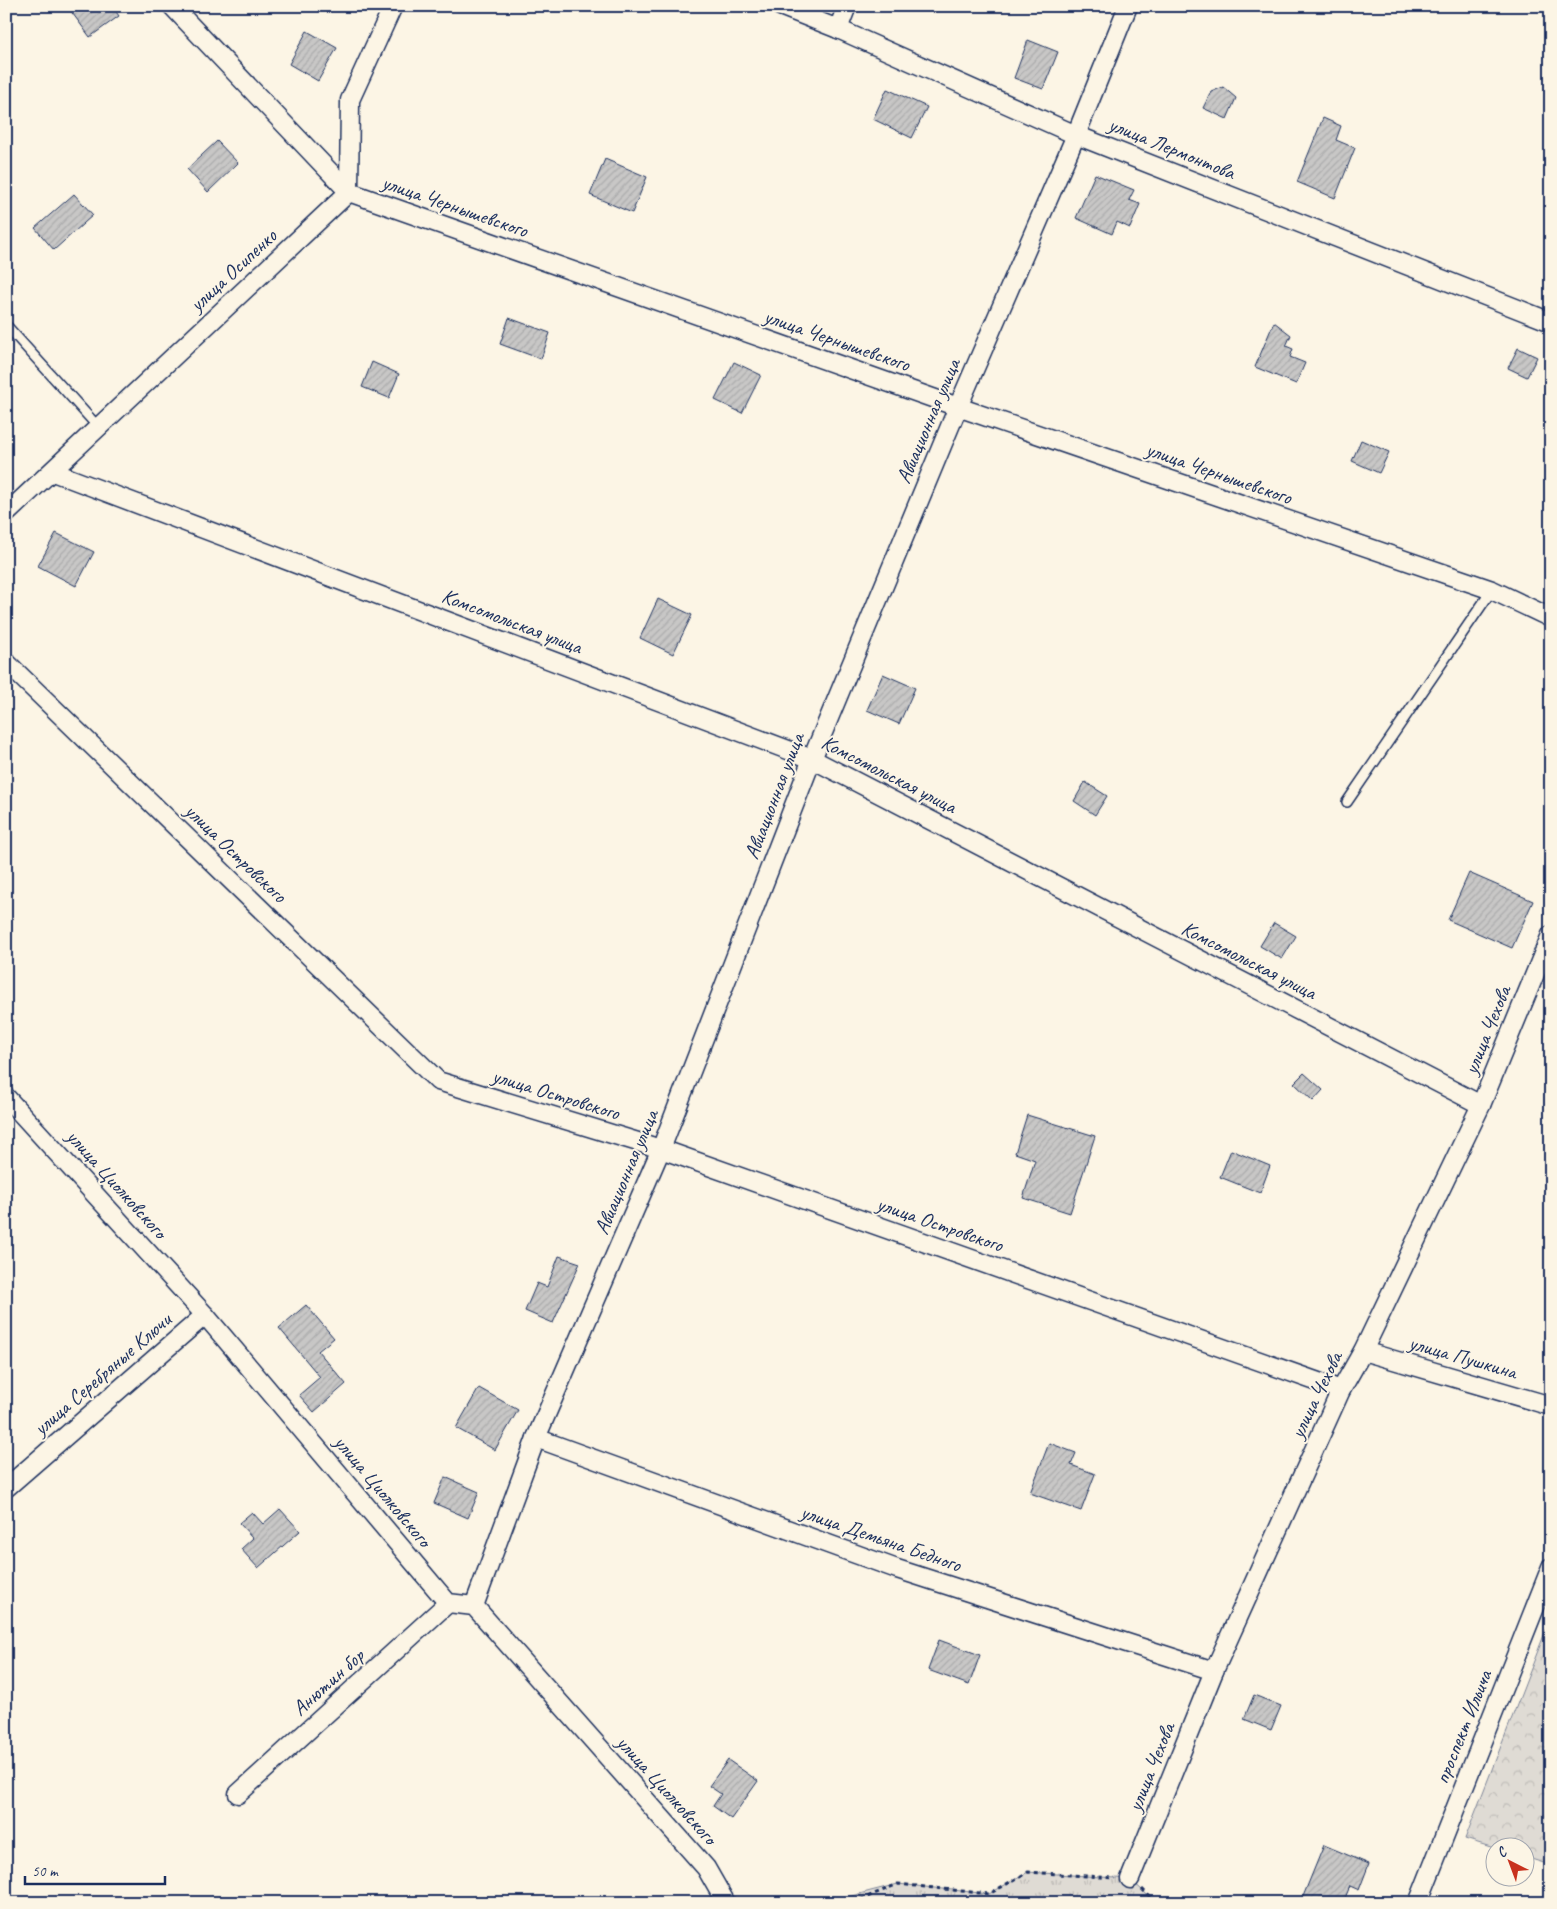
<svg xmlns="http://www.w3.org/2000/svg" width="1557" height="1909" viewBox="0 0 1557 1909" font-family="Caveat,sans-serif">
<defs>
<pattern id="grass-tufts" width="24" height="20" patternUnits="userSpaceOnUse" patternTransform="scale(1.25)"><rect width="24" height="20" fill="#dfdbd4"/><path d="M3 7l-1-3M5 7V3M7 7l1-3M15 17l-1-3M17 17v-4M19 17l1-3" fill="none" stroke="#bfbcb8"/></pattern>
<pattern id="forest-crowns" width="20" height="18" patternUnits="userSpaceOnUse" patternTransform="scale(1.25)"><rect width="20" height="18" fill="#dfdbd4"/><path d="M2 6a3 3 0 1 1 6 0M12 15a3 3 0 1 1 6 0" fill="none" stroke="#bfbcb8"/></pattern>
<pattern id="building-hatch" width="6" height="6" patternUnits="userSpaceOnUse" patternTransform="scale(1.25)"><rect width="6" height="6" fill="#c8c7c6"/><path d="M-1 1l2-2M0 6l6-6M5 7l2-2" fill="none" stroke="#ababac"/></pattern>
</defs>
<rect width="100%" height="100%" fill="#fcf5e5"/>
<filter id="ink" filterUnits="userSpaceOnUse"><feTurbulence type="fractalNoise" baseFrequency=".02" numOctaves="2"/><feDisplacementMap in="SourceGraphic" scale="10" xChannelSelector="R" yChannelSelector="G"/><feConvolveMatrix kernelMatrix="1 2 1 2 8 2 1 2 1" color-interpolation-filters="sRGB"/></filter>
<g filter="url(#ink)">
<!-- grass -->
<path fill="url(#grass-tufts)" stroke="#7d8599" d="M1028,1872l102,7 26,24h-332l74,-19 91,10z"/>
<!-- forest -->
<path fill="url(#forest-crowns)" stroke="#7d8599" d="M1551,1617v238l-4,9 -22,-7 -1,-11 -30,2 -29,-9z"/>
<!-- building -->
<g fill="url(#building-hatch)" stroke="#1b2f5e">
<path d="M67,6h45l7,10 -29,21z"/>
<path d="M307,31l30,17 -19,33 -29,-17z"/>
<path d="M1028,40l30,12 -15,37 -29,-11z"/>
<path d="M1223,87l13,11 -9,21 -24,-11 8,-16z"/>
<path d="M887,89l40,18 -15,31 -39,-19z"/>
<path d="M1323,118l18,8 -5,14 19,8 -20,50 -38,-16z"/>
<path d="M217,141l21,22 -30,29 -21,-23z"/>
<path d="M605,159l42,18 -15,36 -42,-18z"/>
<path d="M1095,174l39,16 -5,10 11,4 -10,24 -13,-6 -5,12 -36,-16z"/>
<path d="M74,194l19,21 -39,35 -19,-22z"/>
<path d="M509,318l41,15 -9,26 -41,-15z"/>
<path d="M1274,322l17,13 -5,11 7,3 -3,8 15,6 -9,21 -41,-17z"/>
<path d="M1518,348l19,9 -10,20 -19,-9z"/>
<path d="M372,362l27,12 -10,24 -27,-11z"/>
<path d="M734,362l27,13 -19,38 -27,-13z"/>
<path d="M1361,440l28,12 -10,21 -27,-12z"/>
<path d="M56,533l38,19 -18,34 -38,-20z"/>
<path d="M658,599l34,16 -19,39 -33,-16z"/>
<path d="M883,674l32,14 -16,36 -32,-14z"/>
<path d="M1085,782l22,14 -12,19 -21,-14z"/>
<path d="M1469,873l64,28 -21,47 -64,-28z"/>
<path d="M1274,923l22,13 -14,23 -22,-13z"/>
<path d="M1304,1073l19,17 -10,11 -19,-18z"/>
<path d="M1027,1115l68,21 -25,77 -47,-15 12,-38 -20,-7z"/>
<path d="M1231,1150l39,16 -10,27 -40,-16z"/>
<path d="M559,1256l21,7 -27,60 -28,-12 12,-28 10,4z"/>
<path d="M306,1305l28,33 -16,13 28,33 -32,28 -15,-17 21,-18 -41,-49z"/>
<path d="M479,1388l39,22 -23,40 -39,-22z"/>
<path d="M1049,1443l27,10 -5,12 24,9 -14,37 -51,-18z"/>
<path d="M445,1477l34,15 -11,26 -34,-15z"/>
<path d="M280,1509l20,22 -42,37 -17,-19 12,-11 -14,-15 13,-11 11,12z"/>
<path d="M939,1640l41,15 -11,30 -41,-15z"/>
<path d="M1254,1695l27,11 -10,24 -27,-11z"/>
<path d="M728,1760l30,21 -27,38 -18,-13 8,-12 -12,-8z"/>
<path d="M1324,1845l45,19 -10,26 -9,-4 -7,17h-33l-8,-4z"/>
</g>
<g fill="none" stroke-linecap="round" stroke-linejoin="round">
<defs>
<g id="service">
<path d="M6,325l93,103"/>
<path d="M1347,802l145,-212"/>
</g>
<g id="minor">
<path d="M172,6l177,186 609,215 534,183 59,28"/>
<path d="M780,6l58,23 238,106 475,187"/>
<path d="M838,29l9,-23"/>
<path d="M53,472l759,287 669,346"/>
<path d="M6,514l343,-322 1,-92 43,-94"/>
<path d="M6,662l432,419 223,68 680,241"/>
<path d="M6,1097l199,218 243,288 26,3 232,262 20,35"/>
<path d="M1363,1351l188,55"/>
<path d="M536,1438l361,131 317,102"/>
<path d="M6,1488l199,-173"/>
<path d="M474,1606l62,-168 125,-289 151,-390 146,-352 118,-272 52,-129"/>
<path d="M238,1794l210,-191"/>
<path d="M1130,1879l84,-208 127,-281 22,-39 118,-246 70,-170"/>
<path d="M1418,1903l133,-336"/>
</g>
</defs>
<!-- service casing -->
<use href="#service" stroke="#1b2f5e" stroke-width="12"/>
<!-- minor casing -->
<use href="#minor" stroke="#1b2f5e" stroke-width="21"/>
<!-- path -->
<g stroke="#1b2f5e" stroke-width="3" stroke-dasharray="4 4" stroke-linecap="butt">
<path d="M1142,1889l14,14"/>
<path d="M853,1903l45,-19 91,10 39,-22 87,6"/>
</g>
<!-- service -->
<use href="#service" stroke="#fcf5e5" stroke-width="9"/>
<!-- minor -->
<use href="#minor" stroke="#fcf5e5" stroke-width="18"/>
</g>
</g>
<g text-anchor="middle" stroke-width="4" stroke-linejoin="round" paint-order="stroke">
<!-- street labels -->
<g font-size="21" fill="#1b2f5e" stroke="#fcf5e5">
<text transform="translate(1172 148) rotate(22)" y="7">улица Лермонтова</text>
<text transform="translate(455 206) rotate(19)" y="7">улица Чернышевского</text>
<text transform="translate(233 270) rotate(-43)" y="7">улица Осипенко</text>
<text transform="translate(837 340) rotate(19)" y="7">улица Чернышевского</text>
<text transform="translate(928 421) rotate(-67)" y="7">Авиационная улица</text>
<text transform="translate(1219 473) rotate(19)" y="7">улица Чернышевского</text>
<text transform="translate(512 621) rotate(21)" y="7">Комсомольская улица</text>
<text transform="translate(889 774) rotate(27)" y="7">Комсомольская улица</text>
<text transform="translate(774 796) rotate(-69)" y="7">Авиационная улица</text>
<text transform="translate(236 853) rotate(44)" y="7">улица Островского</text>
<text transform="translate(1249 960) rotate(27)" y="7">Комсомольская улица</text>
<text transform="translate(1487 1030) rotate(-68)" y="7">улица Чехова</text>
<text transform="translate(556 1094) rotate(17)" y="7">улица Островского</text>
<text transform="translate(626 1172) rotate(-67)" y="7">Авиационная улица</text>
<text transform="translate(117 1184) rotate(48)" y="7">улица Циолковского</text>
<text transform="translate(940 1224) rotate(19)" y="7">улица Островского</text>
<text transform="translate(1463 1357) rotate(16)" y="7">улица Пушкина</text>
<text transform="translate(102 1374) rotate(-41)" y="7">улица Серебряные Ключи</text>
<text transform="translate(1316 1395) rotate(-64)" y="7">улица Чехова</text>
<text transform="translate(383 1491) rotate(50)" y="7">улица Циолковского</text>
<text transform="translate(881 1538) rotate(19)" y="7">улица Демьяна Бедного</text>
<text transform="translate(328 1682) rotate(-42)" y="7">Анютин бор</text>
<text transform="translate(1463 1727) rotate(-68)" y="7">проспект Ильича</text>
<text transform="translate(1151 1767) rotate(-68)" y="7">улица Чехова</text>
<text transform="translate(667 1790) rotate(48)" y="7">улица Циолковского</text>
</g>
</g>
<!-- margin -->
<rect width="1557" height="1909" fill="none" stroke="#fcf5e5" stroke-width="25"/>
<rect x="12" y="12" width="1532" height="1884" fill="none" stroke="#1b2f5e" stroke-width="2" filter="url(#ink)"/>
<!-- north arrow -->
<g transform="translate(1510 1862) rotate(318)"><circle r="24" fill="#fcf5e5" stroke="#a2a6af"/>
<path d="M0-4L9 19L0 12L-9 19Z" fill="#c8321e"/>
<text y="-8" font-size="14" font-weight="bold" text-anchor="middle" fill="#1b2f5e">С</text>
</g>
<!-- scale -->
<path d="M25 1876v8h140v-8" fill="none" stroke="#1b2f5e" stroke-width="2.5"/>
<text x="32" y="1876" font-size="15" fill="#1b2f5e" stroke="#fcf5e5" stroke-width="4" paint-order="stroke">50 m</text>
</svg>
